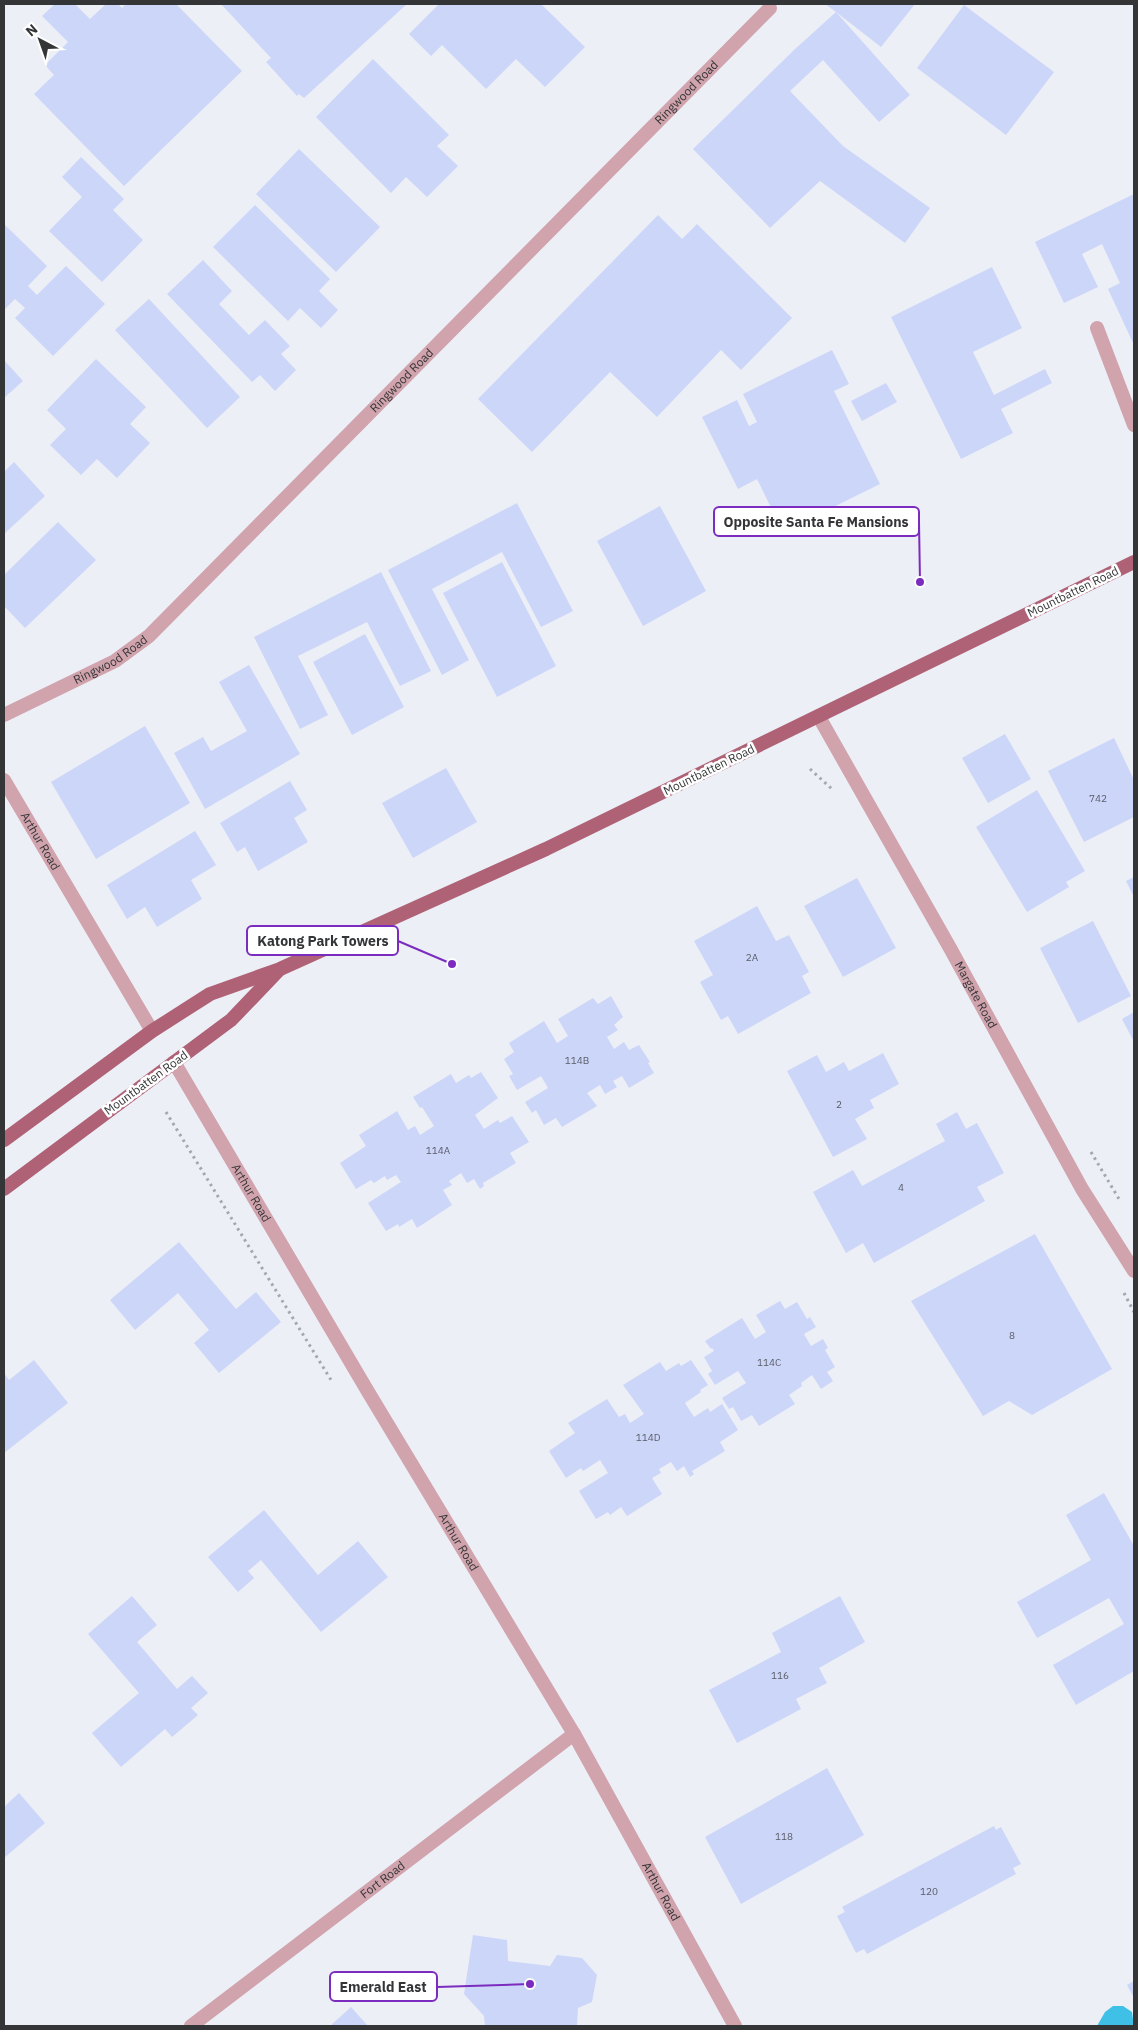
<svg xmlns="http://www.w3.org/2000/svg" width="1138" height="2030" viewBox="0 0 1138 2030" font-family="'IBM Plex Sans',sans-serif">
<rect width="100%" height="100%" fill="#edeff6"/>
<!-- water -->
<path fill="#3fc0e7" d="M1113,2006h10l9,6 2,14h-37l8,-14z"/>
<!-- building -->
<g fill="#ccd6f9">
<path d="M55,4h20l15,15 16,-15h12l4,4 4,-4h50l66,67 -118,115 -90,-92 20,-19 -9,-10 23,-23 -26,-26z"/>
<path d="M221,4h186l-103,94 -5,-4 -2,2 -31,-34 5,-4z"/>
<path d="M439,4h102l44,43 -40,40 -29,-28 -30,30 -44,-44 -11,11 -22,-22z"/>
<path d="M825,4h90l-34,43 -45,-35 74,83 -31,27 -56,-62 -33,31 53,55 87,62 -25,35 -85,-62 -50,47 -77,-79 101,-99 42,-38z"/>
<path d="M964,5l90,67 -48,63 -89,-67z"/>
<path d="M373,59l76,76 -12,11 21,20 -31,31 -21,-20 -15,16 -75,-76z"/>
<path d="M299,149l81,78 -44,45 -80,-78z"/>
<path d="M81,157l43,42 -11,11 30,30 -41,42 -53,-51 33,-34 -20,-20z"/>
<path d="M1134,194l-1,34 1,117 -26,-56 12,-6 -18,-39 -20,10 16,33 -34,16 -29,-61z"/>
<path d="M255,205l75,74 -11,12 19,19 -17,18 -21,-20 -12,13 -75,-74z"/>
<path d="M658,215l24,24 15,-15 95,94 -51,52 -20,-20 -64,67 -47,-45 -78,80 -54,-53z"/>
<path d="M4,224l43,42 -19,20 9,9 29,-29 39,38 -52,52 -38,-38 10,-10 -10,-9 -11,11z"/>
<path d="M203,260l29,31 -13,13 30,31 16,-15 25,26 -9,8 15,16 -21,21 -15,-16 -8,7 -85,-88z"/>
<path d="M992,267l30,61 -49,24 21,43 51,-26 7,14 -51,26 12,24 -52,26 -70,-142z"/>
<path d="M149,299l91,98 -33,31 -92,-98z"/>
<path d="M832,350l17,34 -15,7 46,93 -97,48 -26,-53 -19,10 -36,-72 35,-17 12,26 8,-4 -14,-28z"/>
<path d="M96,359l50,48 -16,17 20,19 -33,35 -20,-19 -16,16 -31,-30 16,-16 -19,-19z"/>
<path d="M4,360l19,21 -19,17z"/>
<path d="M886,383l11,19 -35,19 -11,-20z"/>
<path d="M14,462l31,34 -41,38v-62z"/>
<path d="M517,503l56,108 -32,16 -39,-75 -70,37 37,71 -27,15 -54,-105z"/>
<path d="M660,506l46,85 -63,35 -46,-85z"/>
<path d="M58,522l38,38 -71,68 -21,-22v-31z"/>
<path d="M502,562l54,104 -59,31 -54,-104z"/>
<path d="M381,572l50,99 -31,15 -33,-64 -69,34 30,59 -28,14 -46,-92z"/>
<path d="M365,634l39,73 -52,28 -39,-73z"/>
<path d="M249,665l51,89 -95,55 -31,-56 29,-16 8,14 36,-20 -28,-49z"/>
<path d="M145,726l45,77 -94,56 -45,-77z"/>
<path d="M1005,734l26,45 -43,24 -26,-45z"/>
<path d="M1114,738l20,42v37l-50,25 -36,-71z"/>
<path d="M446,768l31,54 -64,36 -31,-55z"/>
<path d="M290,781l17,29 -13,8 14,24 -50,29 -13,-24 -8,5 -17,-29z"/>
<path d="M1037,790l48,81 -19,11 3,5 -42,25 -51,-85z"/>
<path d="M195,831l21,34 -25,15 11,19 -45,28 -12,-20 -18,12 -20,-34z"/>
<path d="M1134,877v20l-8,-16z"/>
<path d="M857,878l39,70 -53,29 -39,-71z"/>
<path d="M757,906l19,35 13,-6 20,37 -7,4 9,17 -73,41 -10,-18 -7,4 -21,-38 13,-7 -19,-34z"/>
<path d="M1093,921l38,75 -53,27 -38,-75z"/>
<path d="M611,996l12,21 -9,8 4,5 -11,7 7,12 10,-7 5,8 10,-5 11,17 -2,1 6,10 -25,15 -7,-12 -9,5 4,6 -12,7 -5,-9 -13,8 10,13 -35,21 -6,-9 -12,7 -8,-15 -4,3 -7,-11 23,-14 -7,-12 -24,14 -8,-14 4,-2 -9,-15 10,-7 -5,-9 35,-22 13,22 11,-7 -10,-17 35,-21 5,6z"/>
<path d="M1134,1012v30l-12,-23z"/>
<path d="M883,1053l16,31 -29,16 4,8 -19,11 12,20 -34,18 -46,-86 30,-16 9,17 18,-10 5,9z"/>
<path d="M481,1072l17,26 -23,17 9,14 14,-9 2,3 12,-7 17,26 -19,11 6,10 -33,20 1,3 -4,3 -6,-10 -7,4 -6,-10 -12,8 3,4 -9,5 9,15 -35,23 -5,-9 -13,8 -1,-3 -12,7 -18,-28 33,-21 -5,-7 -9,5 -2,-4 -11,7 -3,-3 -15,9 -16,-26 26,-17 -7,-11 38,-24 11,19 7,-4 5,9 14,-9 -12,-19 -2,1 -7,-11 38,-23 5,9 13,-8 2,3z"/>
<path d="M957,1112l9,17 11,-6 27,50 -27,14 8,14 -111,62 -11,-20 -17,10 -33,-61 40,-22 9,16 83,-45 -9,-17z"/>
<path d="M1035,1234l77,135 -80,46 -23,-14 -26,15 -72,-115z"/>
<path d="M179,1242l57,67 20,-17 25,30 -62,51 -25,-30 15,-13 -31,-37 -43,37 -25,-30z"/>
<path d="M780,1301l5,8 12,-7 10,17 3,-2 6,10 -12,7 7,12 12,-7 5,9 -3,2 10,17 -8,5 6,9 -12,8 -9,-14 -11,8 1,3 -13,9 6,9 -36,22 -7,-11 -11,6 -8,-14 -4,2 -7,-11 24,-15 -8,-12 -23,14 -7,-11 4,-3 -8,-14 10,-6 -2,-3 -1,1 -6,-8 37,-23 13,21 11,-7 -10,-17z"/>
<path d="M34,1360l34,43 -64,50v-80l5,7z"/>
<path d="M691,1360l17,25 -8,5 1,2 -16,11 9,14 14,-9 2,4 12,-8 16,26 -18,12 5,9 -33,20 2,3 -4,3 -6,-11 -7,5 -6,-9 -12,7 2,4 -9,5 10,16 -35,22 -6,-9 -11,8 -2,-3 -12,7 -17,-28 29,-18 -8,-13 -17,11 -2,-3 -15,10 -17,-27 26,-18 -7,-10 39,-24 12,18 6,-3 5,9 14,-9 -21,-29 37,-23 6,9 13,-8 2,3z"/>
<path d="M1104,1493l30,53v125l-58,34 -23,-40 71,-41 -15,-26 -72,40 -20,-36 74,-42 -25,-45z"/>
<path d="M264,1510l54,65 40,-34 30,36 -67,55 -60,-72 -13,11 6,7 -16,14 -30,-35z"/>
<path d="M132,1596l25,29 -20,17 40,47 15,-13 16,17 -17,15 7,7 -26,22 -7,-8 -44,38 -29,-34 47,-40 -51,-59z"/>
<path d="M840,1596l25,46 -46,26 8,15 -31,16 5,10 -64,34 -28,-53 72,-38 -9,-19z"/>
<path d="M827,1768l37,67 -123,69 -36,-67z"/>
<path d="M19,1793l26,30 -41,35v-51z"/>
<path d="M994,1826l2,4 5,-3 20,37 -8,4 3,6 -149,80 -3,-5 -8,4 -19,-37 8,-4 -3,-5z"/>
<path d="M473,1935l34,5 1,21 42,5 7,-11 25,3 15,17 -5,27 -14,6 -1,18h-92l-1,-10 -20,-22z"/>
<path d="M1134,1981v17l-7,-13z"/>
<path d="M351,2007l17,19h-38z"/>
</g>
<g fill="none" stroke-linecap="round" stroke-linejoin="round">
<!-- path -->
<g stroke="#a5a7ac" stroke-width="3" stroke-dasharray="2.5 4" stroke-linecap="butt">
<path d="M810,769l22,20"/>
<path d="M166,1112l165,268"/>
<path d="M1091,1152l28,47"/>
<path d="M1124,1293l10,19"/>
</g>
<!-- service -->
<path stroke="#d0a3ad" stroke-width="14" d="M1097,328l37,97"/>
<!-- minor -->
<g stroke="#d0a3ad" stroke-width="14">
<path id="s1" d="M4,715l111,-54 34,-25 621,-628"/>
<path id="s2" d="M819,717l131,231 132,241 52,82"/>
<path id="s3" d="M4,780l148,251"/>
<path id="s4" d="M174,1062l193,328 207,344 161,292"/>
<path id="s5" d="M191,2026l383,-292"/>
</g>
<!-- primary -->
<g stroke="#af6176" stroke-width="14">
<path d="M4,1140l148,-109 58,-37 70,-25 266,-120 588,-287"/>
<path d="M4,1189l227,-169 47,-49"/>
</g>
</g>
<g text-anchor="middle" stroke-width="5" stroke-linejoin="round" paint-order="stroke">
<!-- number labels -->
<g font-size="10" fill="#5a5d68">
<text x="1098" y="802">742</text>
<text x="752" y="961">2A</text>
<text x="577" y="1064">114B</text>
<text x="839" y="1108">2</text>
<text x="438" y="1154">114A</text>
<text x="901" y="1191">4</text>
<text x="1012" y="1339">8</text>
<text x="769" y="1366">114C</text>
<text x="648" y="1441">114D</text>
<text x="780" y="1679">116</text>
<text x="784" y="1840">118</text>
<text x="929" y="1895">120</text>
</g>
<!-- street labels -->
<g font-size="12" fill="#343537" stroke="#fff">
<text dy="4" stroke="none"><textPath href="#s1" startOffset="930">Ringwood Road</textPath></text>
<text dy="4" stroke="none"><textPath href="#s1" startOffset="525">Ringwood Road</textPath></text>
<text transform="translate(1073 592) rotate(-26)" y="4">Mountbatten Road</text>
<text dy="4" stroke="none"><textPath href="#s1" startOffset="120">Ringwood Road</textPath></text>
<text transform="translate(709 770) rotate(-26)" y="4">Mountbatten Road</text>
<text dy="4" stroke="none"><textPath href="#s3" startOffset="71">Arthur Road</textPath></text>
<text dy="4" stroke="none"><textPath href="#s2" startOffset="319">Margate Road</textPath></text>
<text transform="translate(146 1083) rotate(-36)" y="4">Mountbatten Road</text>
<text dy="4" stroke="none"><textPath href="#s4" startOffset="152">Arthur Road</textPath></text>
<text dy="4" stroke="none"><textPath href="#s4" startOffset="558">Arthur Road</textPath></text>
<text dy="4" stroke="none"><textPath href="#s5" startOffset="241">Fort Road</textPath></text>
<text dy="4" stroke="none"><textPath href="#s4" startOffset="962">Arthur Road</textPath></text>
</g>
</g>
<!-- callouts -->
<path fill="none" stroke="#7b2cbf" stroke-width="2" d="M920 582L919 522M452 964L398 941M530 1984L437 1987"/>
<g fill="#7b2cbf" stroke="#fff" stroke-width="2">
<circle cx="920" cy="582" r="5"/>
<circle cx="452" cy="964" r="5"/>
<circle cx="530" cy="1984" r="5"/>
</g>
<g fill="#fff" stroke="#7b2cbf" stroke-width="2">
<rect x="714" y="507" width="205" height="29" rx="5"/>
<rect x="247" y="926" width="151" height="29" rx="5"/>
<rect x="330" y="1972" width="107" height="29" rx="5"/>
</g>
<g font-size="14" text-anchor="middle" font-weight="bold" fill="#343537">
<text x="816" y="527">Opposite Santa Fe Mansions</text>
<text x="323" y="946">Katong Park Towers</text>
<text x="383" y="1992">Emerald East</text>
</g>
<!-- border -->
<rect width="1138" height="2030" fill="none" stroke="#343537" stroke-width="10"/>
<!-- north arrow -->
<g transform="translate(40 40) rotate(319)" stroke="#ffffff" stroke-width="4" paint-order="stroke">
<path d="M0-4L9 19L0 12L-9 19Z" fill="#343537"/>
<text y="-8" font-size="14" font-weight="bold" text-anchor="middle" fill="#343537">N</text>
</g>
</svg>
